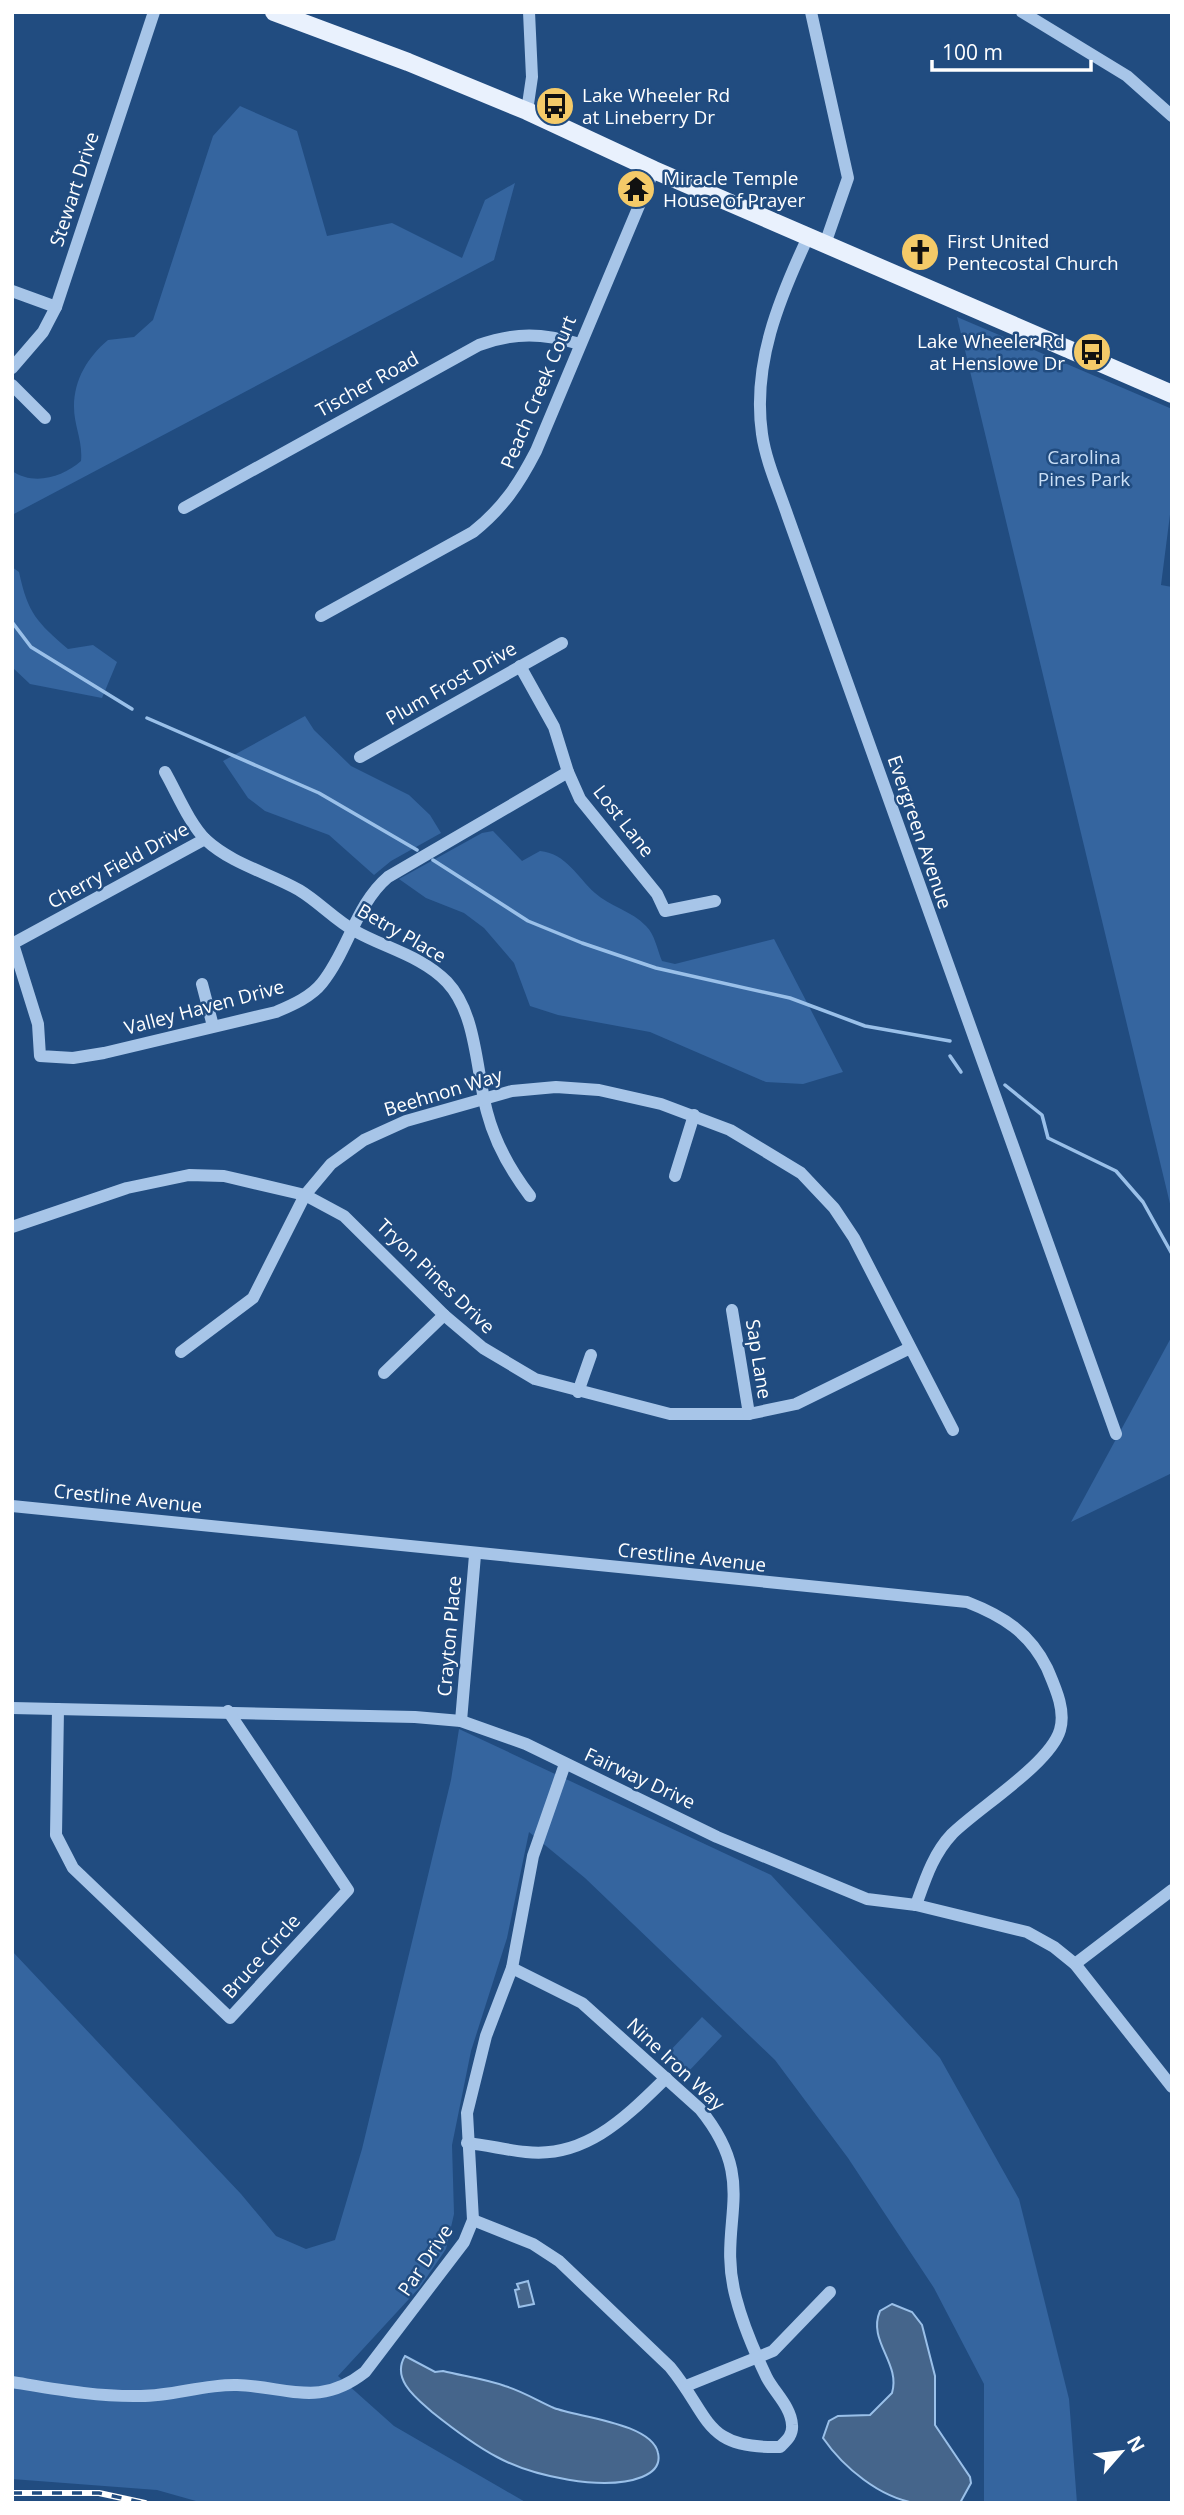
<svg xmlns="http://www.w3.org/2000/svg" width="1184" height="2515" viewBox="0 0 1184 2515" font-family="'Open Sans',sans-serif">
<rect width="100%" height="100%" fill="#214c80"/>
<!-- green -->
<g fill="#35659f">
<path d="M240,106l57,25 30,105 65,-13 70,35 23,-58 30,-17 -21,77 -482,255v-44c22,15 51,6 69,-10 2,-20 -7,-35 -7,-54 0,-28 14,-50 34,-67l26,-3 19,-17 60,-184z"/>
<path d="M957,317l215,92v90l-11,86 11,2v625z"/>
<path d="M12,567l7,5c9,42 18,50 49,77l25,-4 24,17 -15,36 -72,-14 -18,-17z"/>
<path d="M305,716l9,14 37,36 58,29 21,20 11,18 -50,28 -17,14 -45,-40 -64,-24 -17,-13 -25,-37z"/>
<path d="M493,831l29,30 18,-10c27,3 37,26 55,42 14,13 37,18 51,33 9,9 11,23 16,35l13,3 99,-25 69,133 -40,12 -37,-2 -116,-50 -92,-17 -28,-9 -16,-43 -30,-35 -20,-15 -38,-15 -27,-19 83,-46z"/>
<path d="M1172,1336v137l-101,49z"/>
<path d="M459,1729l312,146 169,183 79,141 50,200 8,104h-96l3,-2v-117l-50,-96 -86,-130 -73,-98 -190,-182 -56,-46 -22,106 -36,113 -19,94 2,69 -8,35 -26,38 -82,89 56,50 133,77h-324l-46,-13 -145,-11v-528l229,243 35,42 30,13 29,-9 27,-91 89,-369z"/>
<path d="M702,2017l20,19 -34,36 -20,-19z"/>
</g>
<!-- water -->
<g fill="#45658b" stroke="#9ac0e9" stroke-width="2">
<path d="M528,2281l6,23 -15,3 -4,-17 4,-1 -2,-5z"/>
<path d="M892,2304l20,8 10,13 13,51v49l35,52 1,6 -11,20c-14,0 -30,2 -44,0 -36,-5 -73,-36 -93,-65l6,-17 9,-5 32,-1 22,-22c9,-30 -25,-52 -12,-82z"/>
<path d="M405,2356l30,16 8,-1c20,5 42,8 62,15 17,5 33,15 49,22 23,9 98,15 104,45 3,13 -6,20 -16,24 -38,15 -110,-1 -145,-20 -23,-12 -45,-29 -65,-45 -16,-14 -41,-33 -27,-56z"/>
</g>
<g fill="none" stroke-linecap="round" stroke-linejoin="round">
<!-- stream -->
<g stroke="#9ac0e9" stroke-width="3.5">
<path d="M12,622l19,25 101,62"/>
<path d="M147,718l172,75 98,57"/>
<path d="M433,860l95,61 54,22 74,25 134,30 75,28 85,15"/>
<path d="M950,1056l11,16"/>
<path d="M1005,1085l37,30 6,23 68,33 27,31 29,52"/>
</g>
<!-- minor -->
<g stroke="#a7c5e8" stroke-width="12">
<path d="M811,12l37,166 -23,66"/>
<path d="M1022,12l105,64 45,40"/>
<path d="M527,111l5,-34 -3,-65"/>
<path d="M808,237c-29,62 -56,127 -46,197 4,28 17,56 26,83l328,917"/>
<path d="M12,291l44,16"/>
<path d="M12,368l31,-36 13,-25 98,-295"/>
<path d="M12,385l33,33"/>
<path d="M184,508l295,-163c36,-13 64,-12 101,-1"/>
<path d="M321,616l152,-84c30,-24 46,-48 63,-81l118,-281"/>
<path d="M520,666l34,61 14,45 12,27 77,95 8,17 50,-10"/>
<path d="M360,757l202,-114"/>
<path d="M165,772c12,21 24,51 41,68 26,24 63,33 93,50 20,12 36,30 56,41 30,17 67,25 92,51 30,32 29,89 40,130 8,31 24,59 43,84"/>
<path d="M12,944l193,-105"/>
<path d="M13,944l25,80 2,32 33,2 31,-5 172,-41c16,-7 35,-15 46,-29 26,-32 34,-79 66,-106l180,-105"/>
<path d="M202,984l11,42"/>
<path d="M675,1176l19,-61"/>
<path d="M12,1227l115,-39 62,-13 35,1 81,19 39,21 100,99 39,33 52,31 135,35h79l47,-10 114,-56"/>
<path d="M732,1310l17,104"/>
<path d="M181,1352l72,-54 52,-103 26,-31 33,-24 42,-19 106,-30 44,-4 43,3 62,14 69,26 71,43 33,35 20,30 99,192"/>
<path d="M384,1373l60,-58"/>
<path d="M578,1392l13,-37"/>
<path d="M12,1506l955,96c36,14 63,31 80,66 8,19 19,42 13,62 -10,34 -82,78 -108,104 -19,20 -27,46 -36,71"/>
<path d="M12,1708l403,9 46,4 65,23 191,93 150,62 49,6 111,27 27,15 21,17 97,123"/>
<path d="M58,1709l-2,126 17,33 157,150 118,-128 -120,-179"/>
<path d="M461,1721l14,-166"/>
<path d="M1075,1964l97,-74"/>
<path d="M467,2143c20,2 39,7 59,9 60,7 101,-36 140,-74"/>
<path d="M473,2220l60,24 26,17 111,106c41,50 33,82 110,80 7,-7 13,-12 12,-22 -1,-18 -17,-32 -25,-47 -12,-25 -24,-53 -31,-80 -21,-77 26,-113 -36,-189l-118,-106 -70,-35"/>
<path d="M12,2382c43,7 85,15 129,14 32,0 64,-12 96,-11 52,2 82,23 128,-13l99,-130 9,-22 -6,-107 19,-77 26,-68 21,-112 32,-92"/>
<path d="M686,2386l87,-35 57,-59"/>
</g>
<!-- major -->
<path stroke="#e9f1fd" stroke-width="18" d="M274,12l134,50 119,49 127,59 518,224"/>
<defs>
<path id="rail" d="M12,2493h87l46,10"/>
</defs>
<!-- rail casing -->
<use href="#rail" stroke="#fff" stroke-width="6"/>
<!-- rail -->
<use href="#rail" stroke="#214c80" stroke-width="3.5" stroke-dasharray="10" stroke-linecap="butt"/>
</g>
<!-- icons -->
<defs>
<symbol id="bus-disc" viewBox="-11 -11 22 22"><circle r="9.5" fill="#f4ca68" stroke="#214c80"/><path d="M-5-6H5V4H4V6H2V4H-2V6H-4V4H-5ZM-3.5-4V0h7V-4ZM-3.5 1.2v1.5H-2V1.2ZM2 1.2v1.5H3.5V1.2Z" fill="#111"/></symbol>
<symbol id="temple-disc" viewBox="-11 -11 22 22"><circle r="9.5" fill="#f4ca68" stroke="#214c80"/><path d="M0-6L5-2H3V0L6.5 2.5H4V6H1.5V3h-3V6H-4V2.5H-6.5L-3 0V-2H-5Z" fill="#111"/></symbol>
<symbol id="church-disc" viewBox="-11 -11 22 22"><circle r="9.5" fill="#f4ca68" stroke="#214c80"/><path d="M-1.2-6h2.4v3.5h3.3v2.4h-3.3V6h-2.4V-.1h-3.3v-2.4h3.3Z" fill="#111"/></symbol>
</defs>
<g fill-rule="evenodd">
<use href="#bus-disc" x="533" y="84" width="44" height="44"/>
<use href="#temple-disc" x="614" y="167" width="44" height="44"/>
<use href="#church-disc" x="898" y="230" width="44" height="44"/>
<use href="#bus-disc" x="1070" y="330" width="44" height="44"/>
</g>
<g text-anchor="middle" stroke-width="5" stroke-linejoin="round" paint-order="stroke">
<!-- poi labels -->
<g font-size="19" fill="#fff" stroke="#214c80" text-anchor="start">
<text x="582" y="102">Lake Wheeler Rd<tspan x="582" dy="22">at Lineberry Dr</tspan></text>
<text x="663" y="185">Miracle Temple<tspan x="663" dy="22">House of Prayer</tspan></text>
<text x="947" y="248">First United<tspan x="947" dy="22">Pentecostal Church</tspan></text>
<text x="1065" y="348" text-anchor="end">Lake Wheeler Rd<tspan x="1065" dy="22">at Henslowe Dr</tspan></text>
</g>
<!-- street labels -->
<g font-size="19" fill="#fff" stroke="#214c80">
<text transform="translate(74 189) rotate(-72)" y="7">Stewart Drive</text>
<text transform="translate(367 384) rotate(-29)" y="7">Tischer Road</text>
<text transform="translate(538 392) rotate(-67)" y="7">Peach Creek Court</text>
<text transform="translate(451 683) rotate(-30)" y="7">Plum Frost Drive</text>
<text transform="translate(624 821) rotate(52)" y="7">Lost Lane</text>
<text transform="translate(920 832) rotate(71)" y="7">Evergreen Avenue</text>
<text transform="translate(118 865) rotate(-29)" y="7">Cherry Field Drive</text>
<text transform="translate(402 933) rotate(30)" y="7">Betry Place</text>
<text transform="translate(204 1007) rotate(-15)" y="7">Valley Haven Drive</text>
<text transform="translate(443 1092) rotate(-17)" y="7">Beehnon Way</text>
<text transform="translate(436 1276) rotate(44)" y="7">Tryon Pines Drive</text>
<text transform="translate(759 1359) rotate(81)" y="7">Sap Lane</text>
<text transform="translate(128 1498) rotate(6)" y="7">Crestline Avenue</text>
<text transform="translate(692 1557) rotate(6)" y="7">Crestline Avenue</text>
<text transform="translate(449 1636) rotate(-85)" y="7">Crayton Place</text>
<text transform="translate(640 1778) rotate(25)" y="7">Fairway Drive</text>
<text transform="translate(261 1956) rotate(-48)" y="7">Bruce Circle</text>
<text transform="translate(676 2064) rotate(43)" y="7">Nine Iron Way</text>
<text transform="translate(425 2260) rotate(-56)" y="7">Par Drive</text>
</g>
<!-- park labels -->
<g font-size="19" fill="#cadff6" stroke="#214c80">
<text x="1084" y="464">Carolina<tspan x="1084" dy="22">Pines Park</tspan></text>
</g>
</g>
<!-- border -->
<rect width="1184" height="2515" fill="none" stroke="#ffffff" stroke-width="28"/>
<!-- north arrow -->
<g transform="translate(1121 2452) rotate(62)" stroke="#214c80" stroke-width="5" paint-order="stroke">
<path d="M0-5L12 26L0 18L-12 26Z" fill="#ffffff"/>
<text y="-10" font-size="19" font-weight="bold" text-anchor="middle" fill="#ffffff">N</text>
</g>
<!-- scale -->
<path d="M932 60v10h159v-10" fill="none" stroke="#ffffff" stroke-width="3.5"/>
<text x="942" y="60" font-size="21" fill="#ffffff" stroke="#214c80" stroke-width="5" paint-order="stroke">100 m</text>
</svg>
